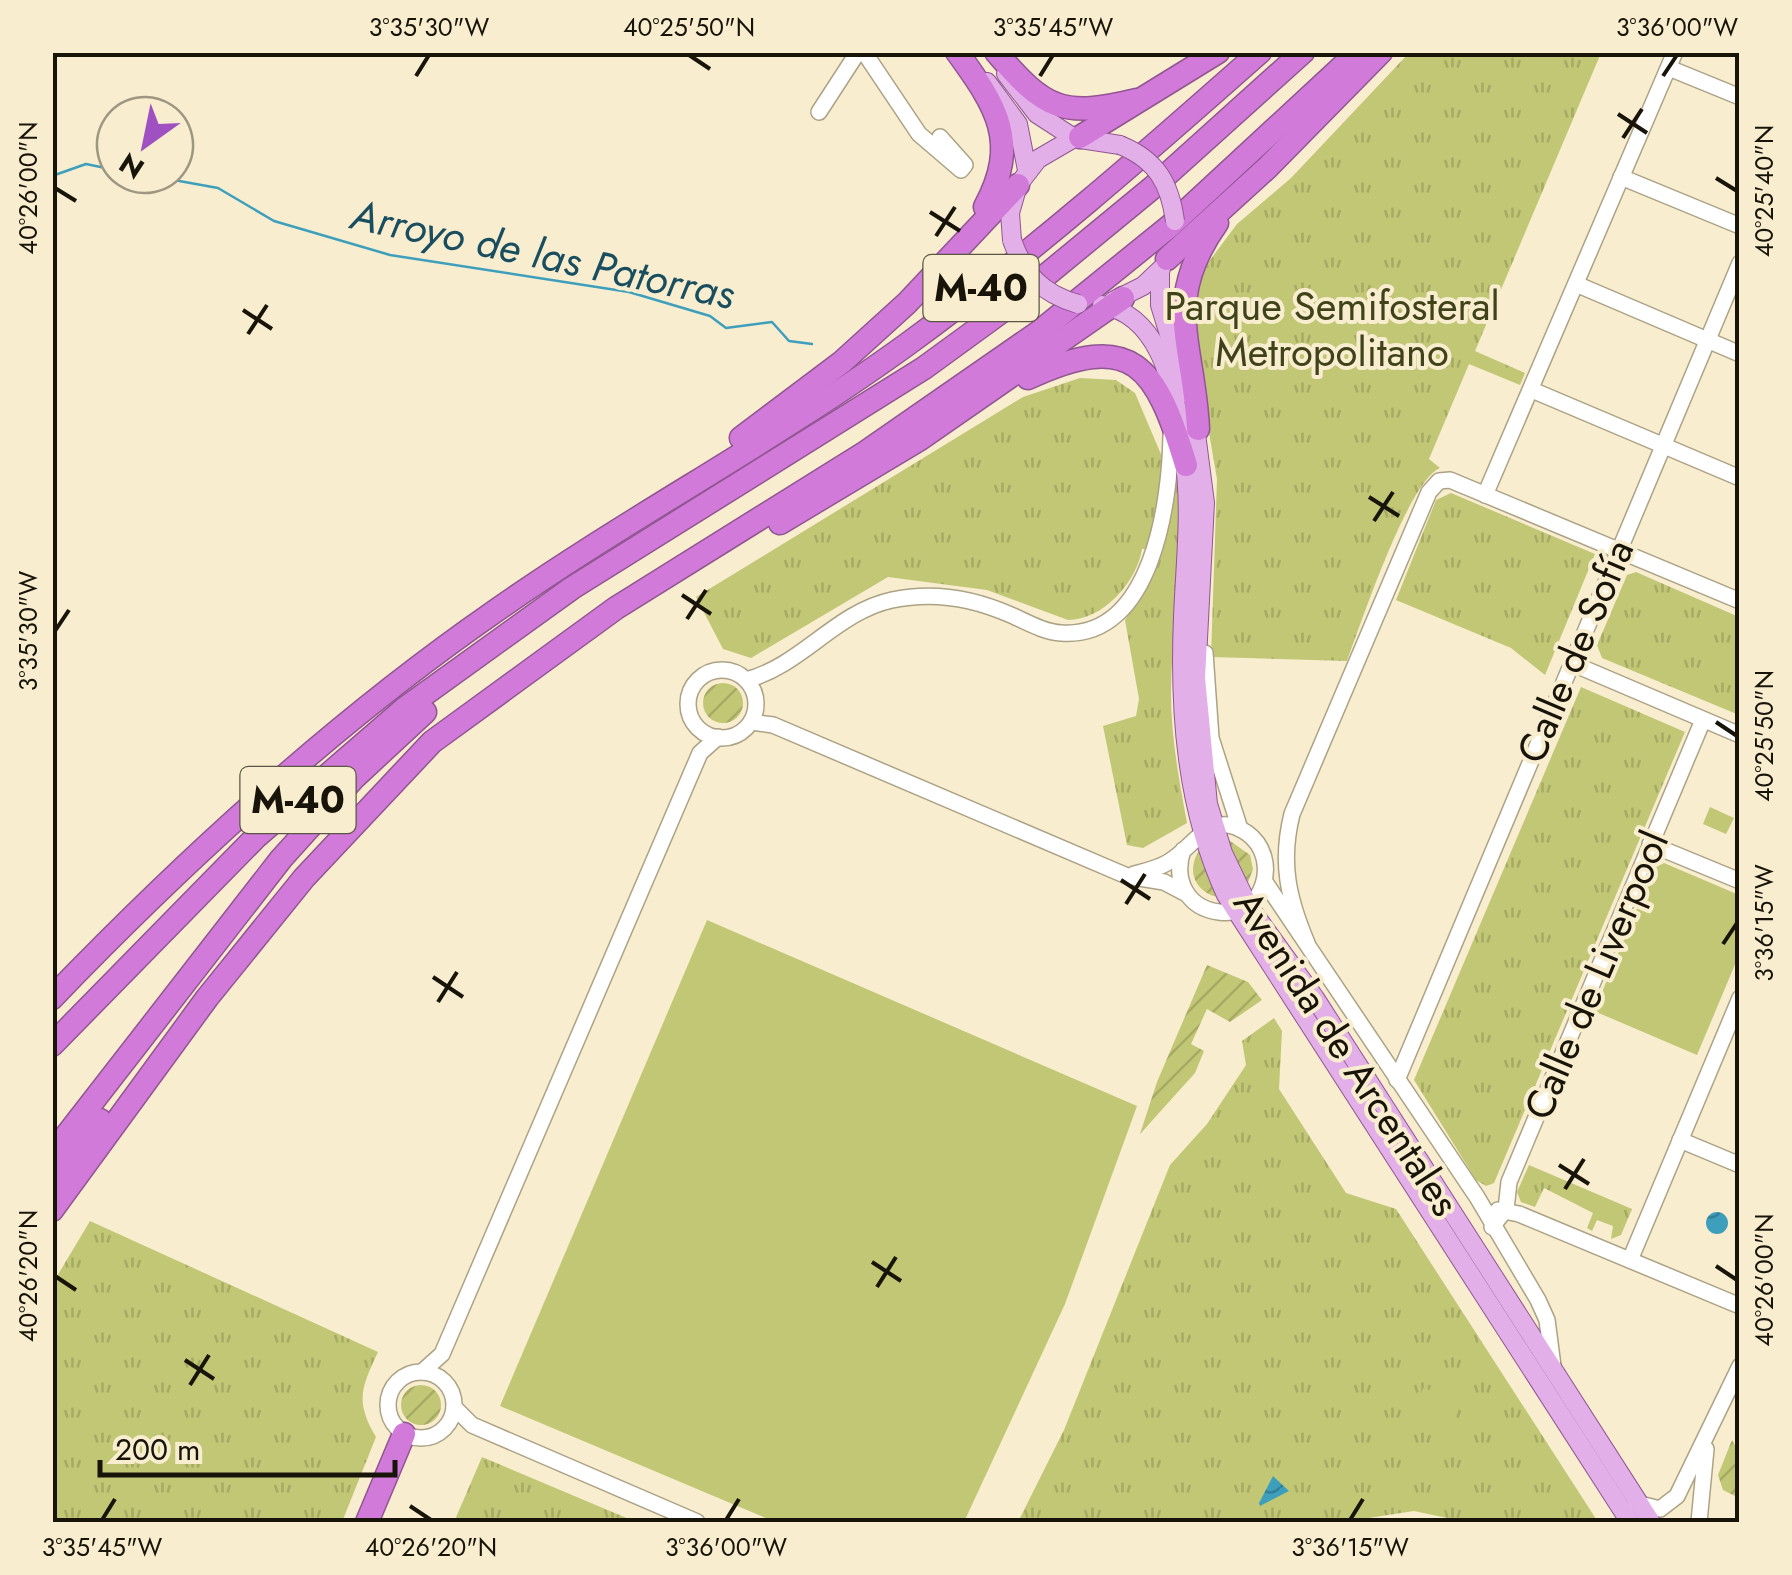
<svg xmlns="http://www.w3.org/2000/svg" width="1792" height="1575" viewBox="0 0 1792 1575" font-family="Jost,sans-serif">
<defs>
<pattern id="grass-tufts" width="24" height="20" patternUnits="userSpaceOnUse" patternTransform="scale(2.5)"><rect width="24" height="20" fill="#c2c775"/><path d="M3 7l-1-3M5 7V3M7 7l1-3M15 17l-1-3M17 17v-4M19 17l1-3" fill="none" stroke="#a6aa64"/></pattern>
<pattern id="garden-furrows" width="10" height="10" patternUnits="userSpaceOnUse" patternTransform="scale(2.5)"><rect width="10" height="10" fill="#c2c775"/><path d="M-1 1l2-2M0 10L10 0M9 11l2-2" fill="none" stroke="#a6aa64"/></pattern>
<pattern id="water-waves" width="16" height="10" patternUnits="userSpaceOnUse" patternTransform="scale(2.5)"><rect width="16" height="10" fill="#3e9fbc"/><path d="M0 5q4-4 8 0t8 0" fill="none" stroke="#338097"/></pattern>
</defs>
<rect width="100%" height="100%" fill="#f8edcf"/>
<!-- grass -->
<g fill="url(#grass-tufts)">
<path d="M1409,53h192l-126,298 50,22 -5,12 -51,-21 -40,95 11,9c-32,13 -79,156 -93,193l-136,-4 6,-178 -23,-133 4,-70 39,-52 54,-46z"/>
<path d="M1080,378l36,2 19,13 28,66v28l-15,62h-6c-5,33 -39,71 -74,71l-81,-30 -99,-13 -137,81 -28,-9 -27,-52 327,-200z"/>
<path d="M1173,477h5c6,72 -6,144 -7,216 0,44 8,87 16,130l-44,25 -16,-3 -24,-119 33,-10 3,-17 -14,-79c32,-46 46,-88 48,-143z"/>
<path d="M1451,493l144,61 -50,121 -34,-27 -115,-48 40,-100z"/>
<path d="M1636,572l103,45v98l-137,-57 -5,-13 30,-70z"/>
<path d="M1581,687l104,45 -191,451 -8,3 -10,-6 -62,-100z"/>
<path d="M1274,1018l8,13 -3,58 67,104 50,16 202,313h-132l-52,-11 -71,11h-325l46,-92 106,-265 37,-41 39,-59 -4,-24z"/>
<path d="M1529,1165l103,44 -11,26 -10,4 2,-13 -16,-6 -5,11 -5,-3 6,-15 -49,-25 -9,19 -14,-5 -4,-10z"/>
<path d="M90,1221l288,131c-17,36 -23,50 -2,85l-34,85h-289v-239z"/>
<path d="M482,1457l154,65h-182z"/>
</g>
<!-- garden -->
<g fill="url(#garden-furrows)">
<circle cx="723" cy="703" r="20"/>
<path d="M1226,838l24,17 3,14 -6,16z"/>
<path d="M1200,849l22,49c-27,-4 -37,-27 -22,-49z"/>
<path d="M1207,965l41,17 14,18 -32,22 -23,-13 -16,35 13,7 -9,22 -55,61 17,-52z"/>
<circle cx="421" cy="1405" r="20"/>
<path d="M1732,1440l7,12v46l-16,-8 -5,-15z"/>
</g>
<!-- pitch -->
<g fill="#c2c775">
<path d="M1710,807l24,11 -8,16 -23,-10z"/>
<path d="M1664,863l75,32v60l-42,100 -103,-44 60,-143z"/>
<path d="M707,920l430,186 -72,198 -101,218h-189l-275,-116z"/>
<path d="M1423,1388l36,11 -5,25 -40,-10z"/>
</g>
<!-- water -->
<g fill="url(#water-waves)">
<circle cx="1717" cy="1223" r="11"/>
<path d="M1273,1476l16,15 -29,15 -1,-3z"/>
</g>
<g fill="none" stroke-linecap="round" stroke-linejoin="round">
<!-- stream -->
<g stroke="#3e9fbc" stroke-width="2.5">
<path d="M146,175l72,13 56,33 116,34 239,37 81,24 16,12 46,-6 17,19 23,3"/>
<path d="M52,176l34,-12 29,6"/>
</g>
<defs>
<g id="minor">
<path d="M864,52l55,82 42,36 4,-5 -25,-28"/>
<path d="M1669,68l71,29"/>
<path d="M819,112l39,-60"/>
<path d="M1621,177l119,49"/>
<path d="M1576,284l164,70"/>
<path d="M1532,390l208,88"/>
<path d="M1485,495l190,-443"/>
<path d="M1205,653l6,85 29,91"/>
<path d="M1571,663l169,72"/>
<circle cx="722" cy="704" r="34"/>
<path d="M746,680c55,-14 90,-68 146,-80 42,-9 81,-2 119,15 16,7 33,17 50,18 92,7 109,-133 110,-198"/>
<path d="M751,722l22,3 354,151 37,6 21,11"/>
<path d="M1650,844l90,37"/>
<path d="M1134,874c12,-3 26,-6 36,-13 25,-15 41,-53 77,-28 35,25 17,86 -28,79 -32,-4 -46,-32 -36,-62"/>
<path d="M1265,882l212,315 61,103 9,20 6,46"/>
<path d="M1307,943c-19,-45 -27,-81 -15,-129l137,-322 10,-11 11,-1 290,121"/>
<path d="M1397,1080l343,-817"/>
<path d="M1680,1140l60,25"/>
<path d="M1498,1210l21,4 221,92"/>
<path d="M1492,1227l14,-18 3,-27 194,-462"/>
<path d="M1630,1260l110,-262"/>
<circle cx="421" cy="1405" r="33"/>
<path d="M422,1372l20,-18 258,-601 18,-16"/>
<path d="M454,1407l18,18 225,97"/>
<path d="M1636,1503l24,6 17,-13 63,-130"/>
<path d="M1699,1522l7,-73"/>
</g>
<g id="major">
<path d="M1006,74l31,40 37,24"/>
<path d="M987,82l31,42 9,46"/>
<path d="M1012,240l-2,-27 8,-28 20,-26 36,-21 46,7"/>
<path d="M1160,271v34l27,88"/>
<path d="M1113,301l30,-15 18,-17"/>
<path d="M1102,305c55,10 70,74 78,121"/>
<path d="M1194,418l11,85 -9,175 12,126 15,49 25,52 67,93 336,524"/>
<path d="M1184,456c8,54 1,108 -1,161 -4,95 3,191 43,278l404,627"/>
</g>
<g id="highway">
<path d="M957,52c40,55 63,90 28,155"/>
<path d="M996,52c49,58 67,66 141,48"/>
<path d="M1080,137l138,-85"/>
<path d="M1167,259l100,-91 114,-116"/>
<path d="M1028,378c105,-49 128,-12 158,87"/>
<path d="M1198,429c-4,-86 -37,-127 19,-206"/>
<path d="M741,438l101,-76 65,-59 111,-118"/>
<path d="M780,523l140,-84 203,-141"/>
<path d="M52,998c135,-140 282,-275 442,-386 135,-95 282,-172 415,-269 123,-90 237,-190 351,-291"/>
<path d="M52,1045l204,-208 148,-128 168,-121 352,-220 81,-59 147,-121 151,-136"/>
<path d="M52,1154l229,-295 74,-82 70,-65"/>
<path d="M52,1180l48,-60"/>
<path d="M52,1210l155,-212 97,-120 128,-136 184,-134 250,-156 173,-120 131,-106 188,-174"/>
<path d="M367,1522l37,-88"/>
</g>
</defs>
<!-- minor casing -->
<use href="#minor" stroke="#aca285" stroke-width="18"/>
<!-- major casing -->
<use href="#major" stroke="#905691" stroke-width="20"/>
<!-- highway casing -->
<use href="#highway" stroke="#905691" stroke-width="25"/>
<!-- minor -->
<use href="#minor" stroke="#fff" stroke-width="15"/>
<!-- major -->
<use href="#major" stroke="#e3afe9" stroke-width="18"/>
<!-- highway -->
<use href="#highway" stroke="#d17ada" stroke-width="22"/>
<defs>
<g id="major-bridge">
<path d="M1120,145c37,15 50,39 55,76"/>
<path d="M1012,240c12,35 31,54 66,64"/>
</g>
</defs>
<!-- major-bridge casing -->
<use href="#major-bridge" stroke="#905691" stroke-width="20" stroke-linecap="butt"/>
<!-- major-bridge -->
<use href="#major-bridge" stroke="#e3afe9" stroke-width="18"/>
</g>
<!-- ticks -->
<path fill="none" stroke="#18140a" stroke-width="4" d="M689,55l21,14M416,76l13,-21M1040,76l13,-21M1663,76l14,-21M1618,114l29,19M1623,138l19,-29M1716,178l21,13M55,188l21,13M930,212l30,19M936,236l19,-29M243,310l29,19M248,334l19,-29M1369,497l30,19M1374,521l19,-29M682,595l29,19M687,619l19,-29M55,631l14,-21M1716,722l21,14M1121,880l29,19M1126,904l19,-30M1723,944l14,-21M433,977l30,20M438,1002l19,-30M1559,1165l30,19M1565,1189l19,-30M872,1262l29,19M1716,1266l21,14M55,1276l21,14M877,1287l19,-30M185,1360l29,19M190,1385l19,-30M410,1506l21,14M102,1520l13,-21M726,1520l13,-21M1350,1520l13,-21"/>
<g text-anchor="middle" stroke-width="8" stroke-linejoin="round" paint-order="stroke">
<!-- shield labels -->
<g fill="#f8edcf" stroke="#5b5545" stroke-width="2.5">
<rect x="923.5" y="255" width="115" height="66" rx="8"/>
<rect x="240.5" y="767" width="115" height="66" rx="8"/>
</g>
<g font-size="38" font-weight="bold" fill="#18140a">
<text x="981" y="301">M-40</text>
<text x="298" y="813">M-40</text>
</g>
<!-- park labels -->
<g font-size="40" fill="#404319" stroke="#f8edcf">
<text x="1332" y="320">Parque Semifosteral<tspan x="1332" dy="46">Metropolitano</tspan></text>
</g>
<!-- street labels -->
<g font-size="40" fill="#18140a" stroke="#f8edcf">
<text transform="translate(1575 651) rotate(-67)" y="14">Calle de Sofía</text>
<text transform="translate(1596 975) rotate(-67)" y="14">Calle de Liverpool</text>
<text transform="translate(1347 1053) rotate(57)" y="14">Avenida de Arcentales</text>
</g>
<!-- water labels -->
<g font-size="42" font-style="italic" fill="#184e5f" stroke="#f8edcf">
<text transform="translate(543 254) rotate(12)" y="15">Arroyo de las Patorras</text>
</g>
</g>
<!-- border -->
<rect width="1792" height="1575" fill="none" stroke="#f8edcf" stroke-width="110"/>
<!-- north arrow -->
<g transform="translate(145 145) rotate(213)"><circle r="48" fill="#f8edcf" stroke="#9e9680" stroke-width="2.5"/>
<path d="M0-8L18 38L0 25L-18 38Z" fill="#a051c1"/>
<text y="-15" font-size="28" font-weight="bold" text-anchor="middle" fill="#18140a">N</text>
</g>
<!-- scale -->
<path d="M100 1460v15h295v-15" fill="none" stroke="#18140a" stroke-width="5"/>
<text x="115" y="1460" font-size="30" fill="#18140a" stroke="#f8edcf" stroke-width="8" paint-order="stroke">200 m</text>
<rect x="55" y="55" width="1682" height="1465" fill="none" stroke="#18140a" stroke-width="4"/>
<g font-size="25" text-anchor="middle" fill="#18140a">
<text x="429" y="36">3°35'30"W</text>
<text x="689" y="36">40°25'50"N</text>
<text x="1053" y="36">3°35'45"W</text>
<text x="1677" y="36">3°36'00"W</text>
<text transform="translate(28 188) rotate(-90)" y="9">40°26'00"N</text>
<text transform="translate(1764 191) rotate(-90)" y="9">40°25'40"N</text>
<text transform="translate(28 631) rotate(-90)" y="9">3°35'30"W</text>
<text transform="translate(1764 736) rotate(-90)" y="9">40°25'50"N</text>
<text transform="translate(1764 923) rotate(-90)" y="9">3°36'15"W</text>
<text transform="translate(28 1276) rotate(-90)" y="9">40°26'20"N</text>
<text transform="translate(1764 1280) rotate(-90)" y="9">40°26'00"N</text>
<text x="102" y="1556">3°35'45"W</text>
<text x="431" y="1556">40°26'20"N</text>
<text x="726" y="1556">3°36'00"W</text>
<text x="1350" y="1556">3°36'15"W</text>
</g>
</svg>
